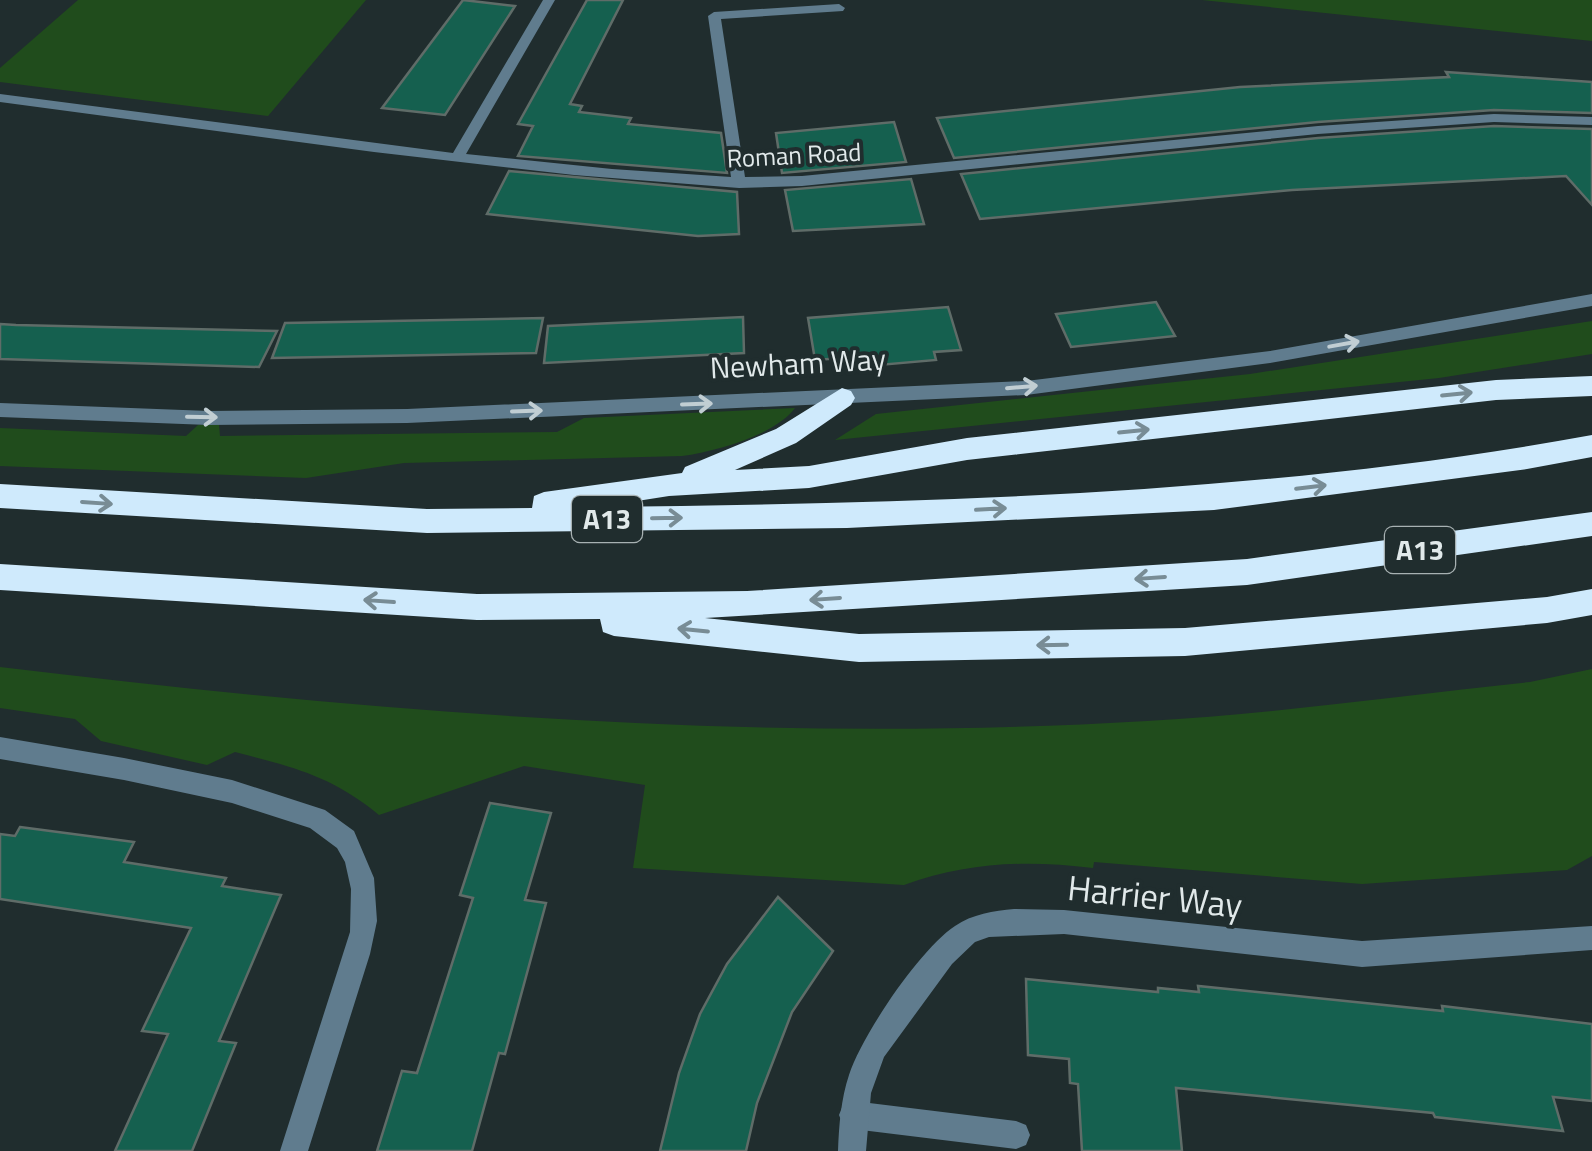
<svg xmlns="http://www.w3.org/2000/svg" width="1592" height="1151" viewBox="0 0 1592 1151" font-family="'Titillium Web',sans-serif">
<rect width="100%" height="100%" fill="#202d2e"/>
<!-- green -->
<g fill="#204c1c">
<path d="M78,0h288l-98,116 -268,-34v-14z"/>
<path d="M1202,0h390v41z"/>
<path d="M1592,321v33l-153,24 -604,62 41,-26 374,-40z"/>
<path d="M795,408c-20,27 -78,43 -113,48l-278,7 -98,15 -306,-12v-38l186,8 12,-11h21l1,11 337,-4 27,-14z"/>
<path d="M0,667c380,46 764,77 1147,54 128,-7 256,-26 383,-39l62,-13v187l-25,14 -205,14 -268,-22 -1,6c-67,-8 -125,-6 -189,17l-271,-17 12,-83 -121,-19 -145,49c-47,-39 -86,-48 -144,-63l-28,13 -106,-24 -26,-22 -75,-11z"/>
</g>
<!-- building -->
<g fill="#15604f" stroke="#5f6c68" stroke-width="2.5">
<path d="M463,0l52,6 -70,109 -63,-7z"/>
<path d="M587,0h36l-53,104 12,2 -3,6 52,6 -3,6 93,9 6,40 -209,-17 15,-30 -15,-2z"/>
<path d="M1446,72l146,10v31l-98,-3 -176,12 -364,36 -17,-40 303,-31 209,-10z"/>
<path d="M894,122l12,40 -124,11 -6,-40z"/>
<path d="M1494,126l98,3v76l-26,-29 -274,14 -312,29 -19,-45 357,-36z"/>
<path d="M509,171l228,21 2,42 -41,2 -211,-22z"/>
<path d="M911,179l13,45 -131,7 -8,-41z"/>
<path d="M1156,302l19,34 -104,11 -15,-33z"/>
<path d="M948,307l13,43 -27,2 2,8 -91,8 -2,-10 -28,2 -7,-42z"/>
<path d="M743,317l1,36 -200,10 4,-37z"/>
<path d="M543,318l-7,35 -264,5 13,-35z"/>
<path d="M0,324l16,1 261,6 -18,36 -259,-8z"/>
<path d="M490,803l61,10 -26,87 21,3 -41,151 -6,-1 -27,98h-95l25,-80 15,2 56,-175 -13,-3z"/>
<path d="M20,827l114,15 -10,20 102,16 -4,8 59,9 -62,146 17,2 -44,108h-77l53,-117 -26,-3 49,-103 -191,-29v-65l15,2z"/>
<path d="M778,897l55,54 -41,61 -35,91 -11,48h-86l19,-78 21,-59 27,-50z"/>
<path d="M1026,979l132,13v-4l41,4 -1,-6 245,25 -1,-5 150,18v77l-39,-4 10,34 -128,-14 -2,-4 -257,-25 6,63h-100l-4,-67 -8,-1 -1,-24 -41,-4z"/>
</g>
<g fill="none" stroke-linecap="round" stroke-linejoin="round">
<!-- lane -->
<path fill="#607c8e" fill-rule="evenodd" d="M853,1101l163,20 10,4 4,10 -4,10 -10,4 -163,-20 -10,-4 -4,-10 4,-10z"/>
<!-- street -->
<g fill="#607c8e" fill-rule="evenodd">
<path d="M543,0h12l-89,154 146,15 119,8 -23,-161 6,-4 125,-8 6,4 -2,3 -122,8 24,158 57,-1 516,-50 176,-12 98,3v8l-98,-3 -176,12 -516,52 -63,2 -165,-13 -200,-23 -374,-50v-8l453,59z"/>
<path d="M1592,294v12l-322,57 -244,32 -619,28 -198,2 -209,-8v-14l209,8 198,-2 619,-28 244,-30z"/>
<path d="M0,737l124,21 108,22 93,30 29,21 20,47 3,43 -7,33 -62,197h-28l70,-219 1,-43 -6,-27 -8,-14 -27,-20 -78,-25 -108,-23 -124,-21z"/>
<path d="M1014,909l50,1 298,31 230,-15v24l-230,17 -298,-33 -75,3 -14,5 -23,22 -68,93 -13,36 -5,58h-28c1,-26 3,-52 11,-76 13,-40 71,-126 106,-149 17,-12 39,-15 59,-17z"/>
</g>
<!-- highway -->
<g fill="#cfeafc" fill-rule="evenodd">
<path d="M1592,376v20l-96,4 -529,60 -158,28 -140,8 -70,11c333,-4 665,-12 993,-72v22l-65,12 -313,41 -367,18 -420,5 -427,-25v-24l427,25 105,-1 2,-12 10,-4 138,-19 3,-6 91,-38 66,-41 9,3 4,7 -4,7 -55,38 -61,27 74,-4 158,-28 529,-58z"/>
<path d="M1592,512v24l-345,49 -542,33 154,16 326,-6 362,-31 45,-8v26l-45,8 -362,33 -326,6 -245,-26 -11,-4 -3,-13 -123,1 -477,-30v-26l477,30 270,-3 500,-32z"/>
</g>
</g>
<!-- one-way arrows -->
<defs><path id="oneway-shaft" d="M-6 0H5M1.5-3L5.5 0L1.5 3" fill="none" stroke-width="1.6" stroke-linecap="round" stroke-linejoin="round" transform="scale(2.5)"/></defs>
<g stroke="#c1ced3">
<use href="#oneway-shaft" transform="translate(1344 344) rotate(-10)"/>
<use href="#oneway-shaft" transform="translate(1022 387) rotate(-5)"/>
<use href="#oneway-shaft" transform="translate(697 404) rotate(-2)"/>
<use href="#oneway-shaft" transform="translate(527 411) rotate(-2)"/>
<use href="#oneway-shaft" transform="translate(202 417) rotate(1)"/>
</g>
<g stroke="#788c95">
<use href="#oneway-shaft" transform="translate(1457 394) rotate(-6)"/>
<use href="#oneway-shaft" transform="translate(1134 431) rotate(-6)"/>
<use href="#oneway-shaft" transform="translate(1311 487) rotate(-7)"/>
<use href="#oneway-shaft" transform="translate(97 503) rotate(4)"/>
<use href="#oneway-shaft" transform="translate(991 509) rotate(-3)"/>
<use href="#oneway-shaft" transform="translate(667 518) rotate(-1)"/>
<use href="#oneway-shaft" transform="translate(1150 578) rotate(176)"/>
<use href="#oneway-shaft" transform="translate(825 599) rotate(176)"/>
<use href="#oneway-shaft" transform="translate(379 601) rotate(-176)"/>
<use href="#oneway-shaft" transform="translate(693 630) rotate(-174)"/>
<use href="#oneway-shaft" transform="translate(1052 645) rotate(179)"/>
</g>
<g text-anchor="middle" stroke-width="8" stroke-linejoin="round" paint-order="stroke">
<!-- far-street labels -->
<g font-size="25" fill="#e1e9ea" stroke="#202d2e">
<text transform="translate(794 155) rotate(-3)" y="9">Roman Road</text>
</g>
<!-- shield labels -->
<g fill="#202d2e" stroke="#a7b1b2" stroke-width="2.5">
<rect x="572" y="496" width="70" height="46" rx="8"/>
<rect x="1385" y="527" width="70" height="46" rx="8"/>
</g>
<g font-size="28" font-weight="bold" fill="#e1e9ea">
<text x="607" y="529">A13</text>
<text x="1420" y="560">A13</text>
</g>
<!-- street labels -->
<g font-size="30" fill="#e1e9ea" stroke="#202d2e">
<text transform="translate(798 364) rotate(-3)" y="10">Newham Way</text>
</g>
<!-- near-street labels -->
<g font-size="35" fill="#e1e9ea" stroke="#202d2e">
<text transform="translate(1155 897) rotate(6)" y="12">Harrier Way</text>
</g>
</g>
</svg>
